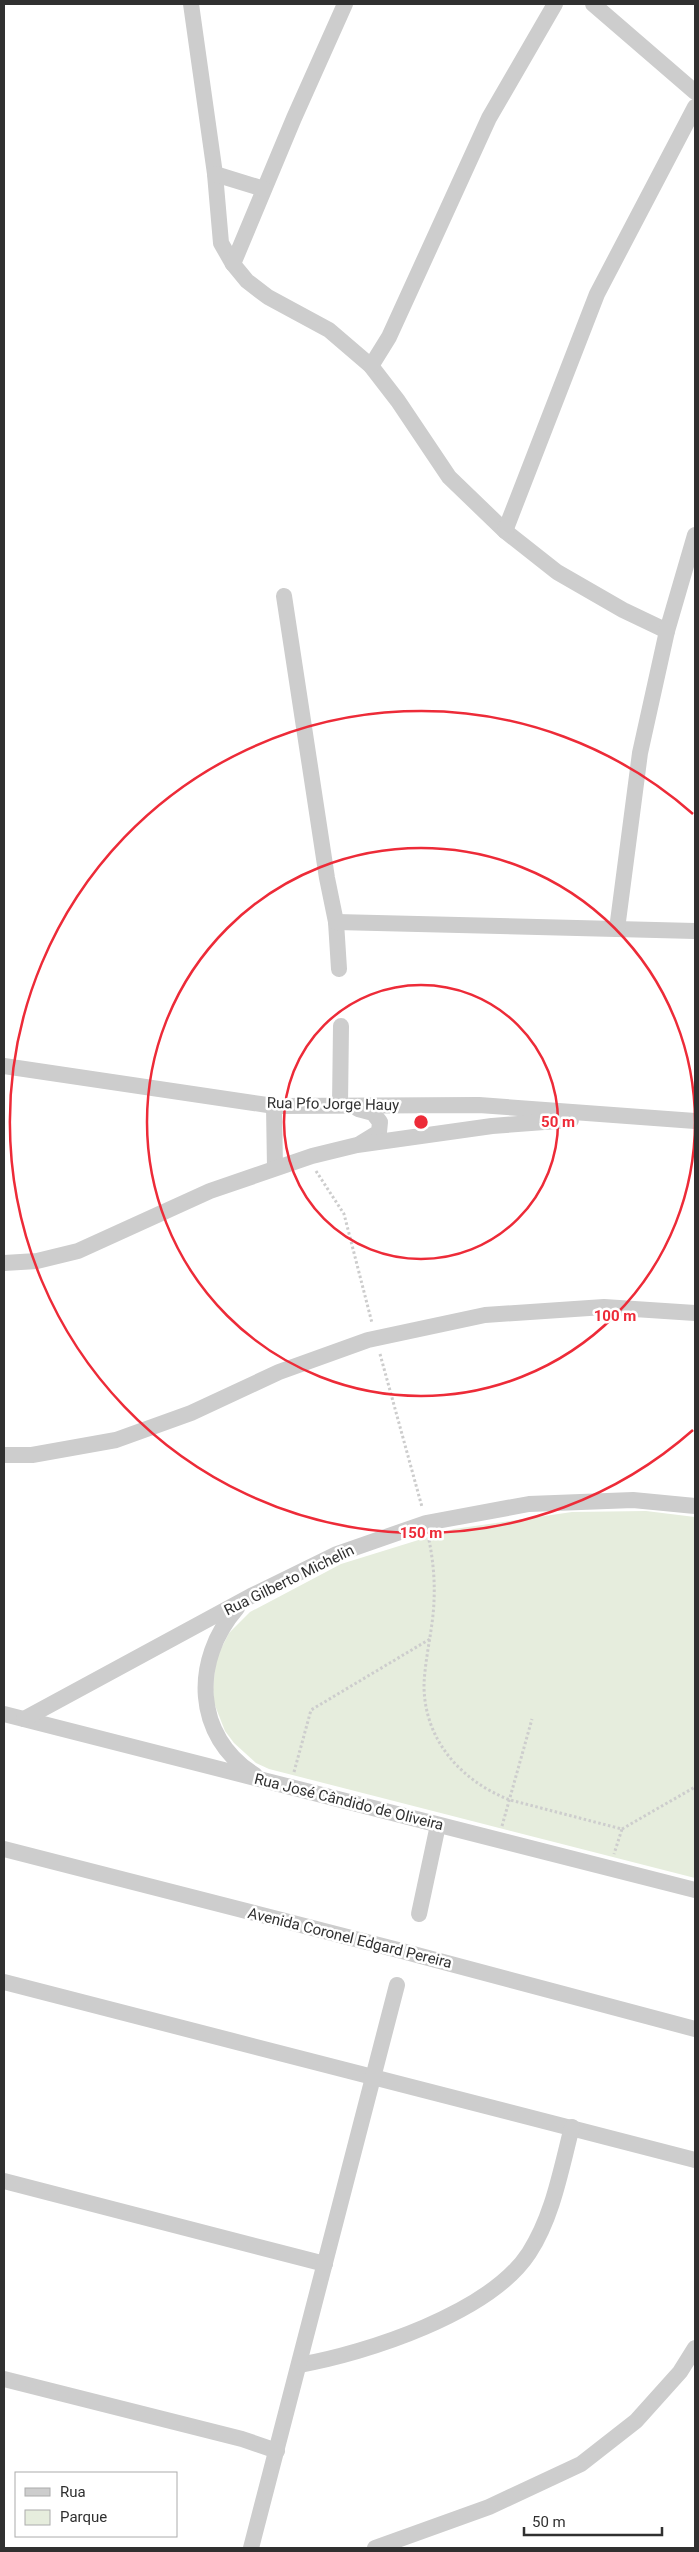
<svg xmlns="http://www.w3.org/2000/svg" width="699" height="2552" viewBox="0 0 699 2552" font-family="Roboto,sans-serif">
<rect width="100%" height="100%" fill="#fff"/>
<!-- green -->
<path fill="#e6eddd" d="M646,1511l49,6v361l-426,-109 -13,-6 -22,-20 -9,-12 -11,-28 -1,-14 3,-30 13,-26 21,-21 91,-48 113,-35 118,-17z"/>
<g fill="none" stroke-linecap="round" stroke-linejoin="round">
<!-- path -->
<g stroke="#cdcdcd" stroke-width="3" stroke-dasharray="2.5 2.5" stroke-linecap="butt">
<path d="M316,1171l28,43 28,109"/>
<path d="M380,1354l42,153"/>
<path d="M429,1540c4,20 6,40 5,61 -1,28 -9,56 -10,84 0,55 37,96 86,115l112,29 -8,25"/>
<path d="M294,1772l17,-62 119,-71"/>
<path d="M502,1826l30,-107"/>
<path d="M622,1829l73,-42"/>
</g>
<!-- street -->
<g stroke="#cdcdcd" stroke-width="16">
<path d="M191,4l24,170 6,69 12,21"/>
<path d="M345,4l-51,114 -61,146 14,17 21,16 61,33 42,36 27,35 51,76 56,54 52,41 66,38 44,21"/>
<path d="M593,4l102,88"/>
<path d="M215,174l49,15"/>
<path d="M371,366l18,-29 100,-219 66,-114"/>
<path d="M505,531l92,-237 98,-187"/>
<path d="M284,596l43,282 9,44 3,47"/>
<path d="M336,922l359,9"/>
<path d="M617,929l23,-176 27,-122 28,-96"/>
<path d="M4,1066l270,40 205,-1 216,16"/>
<path d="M340,1105l1,-79"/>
<path d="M274,1106l1,62"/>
<path d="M358,1109l15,4 7,9 -1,10 -18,11"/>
<path d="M4,1263l33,-2 41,-10 132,-60 102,-35 45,-11 135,-19 79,-6"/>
<path d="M4,1455h28l84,-15 75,-27 88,-41 89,-32 117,-25 119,-8 91,6"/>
<path d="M237,1608c-45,52 -44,128 18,167"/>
<path d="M4,1714l691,176"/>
<path d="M24,1719l227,-123 86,-42 89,-31 103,-19 104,-4 62,6"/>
<path d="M4,1849l398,102 293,78"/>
<path d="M419,1914l19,-89"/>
<path d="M4,1982l691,178"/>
<path d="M4,2181l321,83"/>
<path d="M299,2365c68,-12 191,-52 230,-112 24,-37 32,-84 43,-126"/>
<path d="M4,2379l238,60 35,12"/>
<path d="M251,2548l146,-563"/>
<path d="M375,2548l114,-41 92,-43 55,-43 44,-49 15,-24"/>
</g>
</g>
<!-- distance rings -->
<g fill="none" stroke="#ed2b38" stroke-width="2.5">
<circle cx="421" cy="1122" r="137"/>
<circle cx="421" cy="1122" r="274"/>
<path d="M693 1430A411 411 0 1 1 693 814"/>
</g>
<g text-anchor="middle" stroke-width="5" stroke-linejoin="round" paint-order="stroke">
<!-- street labels -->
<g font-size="15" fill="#303030" stroke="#fff">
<text transform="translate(333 1104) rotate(1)" y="5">Rua Pfo Jorge Hauy</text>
<text transform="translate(289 1580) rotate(-26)" y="5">Rua Gilberto Michelin</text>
<text transform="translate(349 1802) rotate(14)" y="5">Rua José Cândido de Oliveira</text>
<text transform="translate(350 1938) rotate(14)" y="5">Avenida Coronel Edgard Pereira</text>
</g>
</g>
<circle cx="421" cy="1122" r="8" fill="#ed2b38" stroke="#fff" stroke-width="2.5"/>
<g font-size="15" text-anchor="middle" font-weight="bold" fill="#ed2b38" stroke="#fff" stroke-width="5" stroke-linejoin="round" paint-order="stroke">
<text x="558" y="1127">50 m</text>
<text x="615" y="1321">100 m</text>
<text x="421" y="1538">150 m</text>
</g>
<!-- border -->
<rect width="699" height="2552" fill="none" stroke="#303030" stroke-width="10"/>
<!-- legend -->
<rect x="15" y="2472" width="162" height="65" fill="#ffffff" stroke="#acacac"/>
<rect x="25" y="2488" width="25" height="8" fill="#cdcdcd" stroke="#acacac"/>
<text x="60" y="2497" font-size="15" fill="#303030">Rua</text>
<rect x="25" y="2510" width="25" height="15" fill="#e6eddd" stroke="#acacac"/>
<text x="60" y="2522" font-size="15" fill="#303030">Parque</text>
<!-- scale -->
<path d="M524 2527v8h138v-8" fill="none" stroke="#303030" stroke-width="2.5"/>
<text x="532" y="2527" font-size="15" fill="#303030" stroke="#ffffff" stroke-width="4" paint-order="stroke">50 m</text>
</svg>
